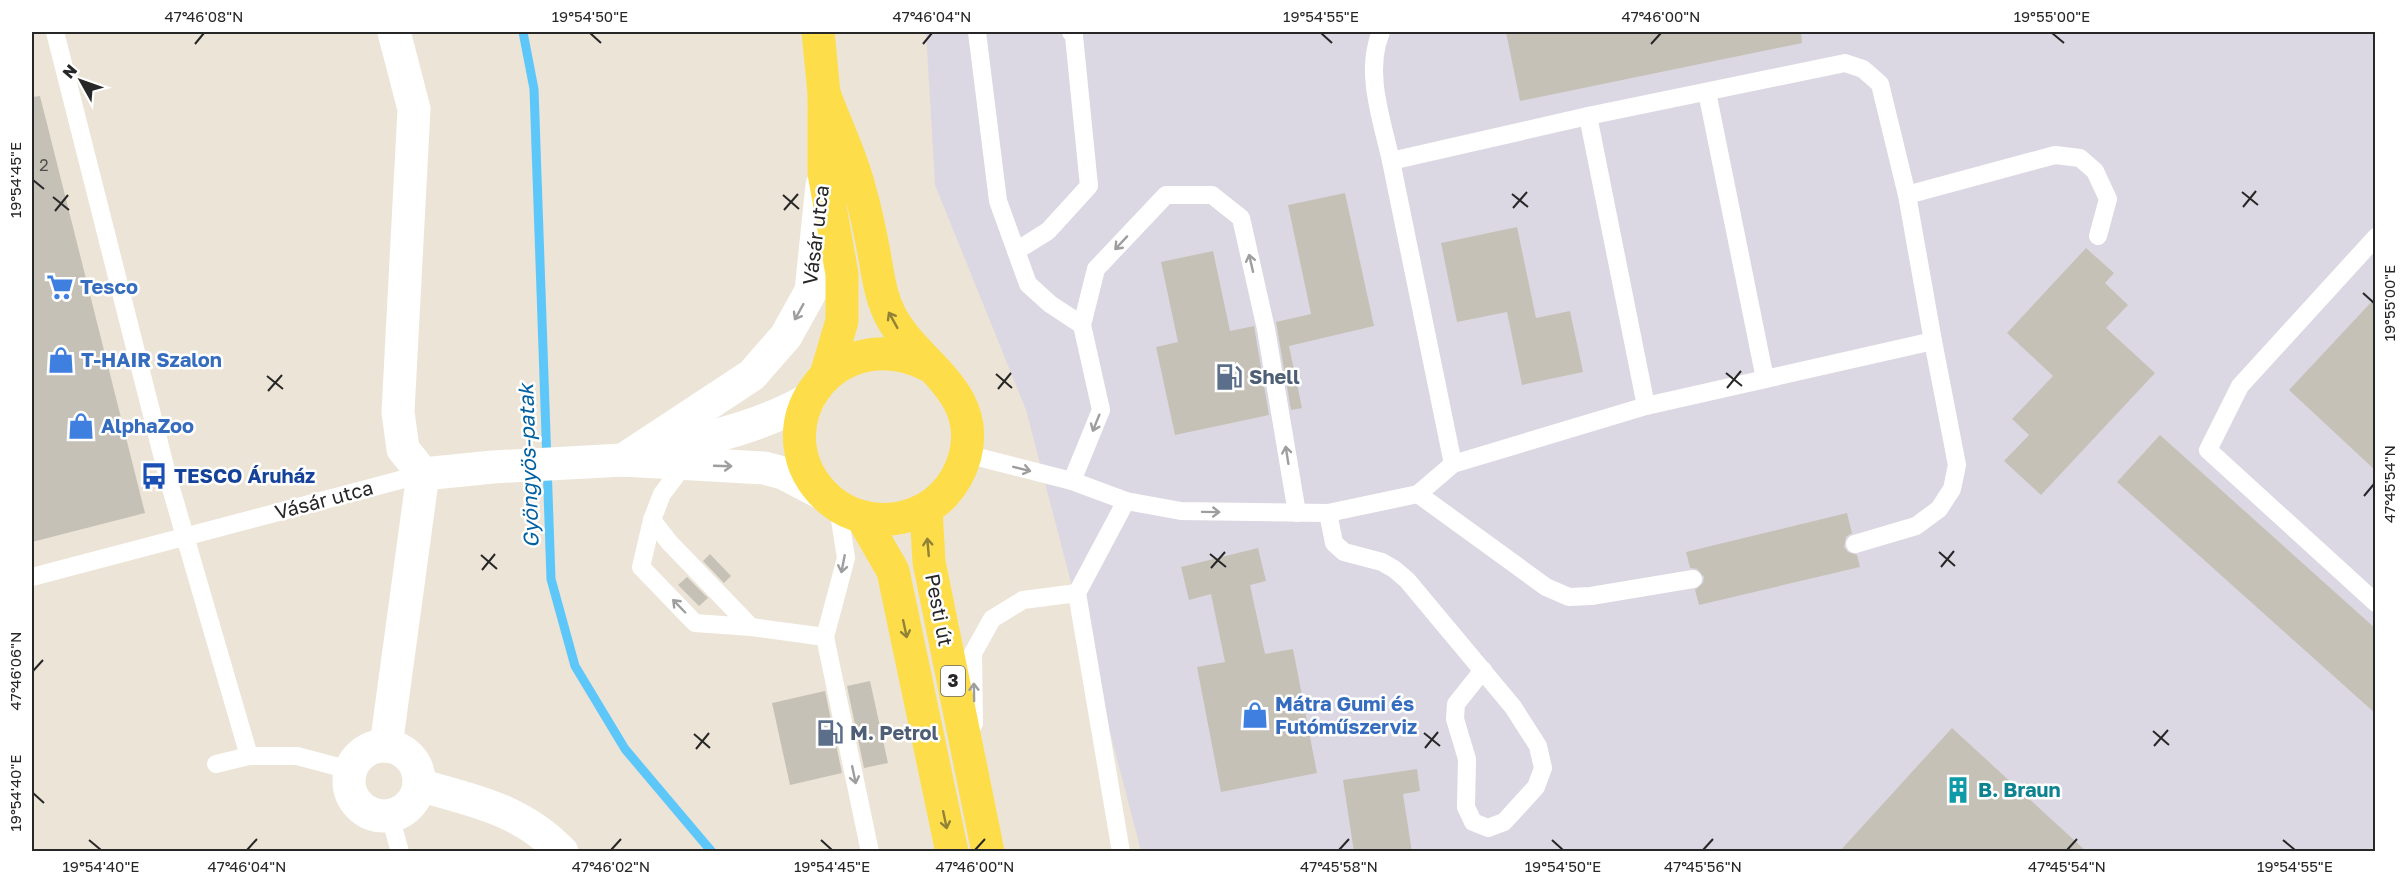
<svg xmlns="http://www.w3.org/2000/svg" width="2407" height="883" viewBox="0 0 2407 883" font-family="'Golos Text',sans-serif">
<rect width="100%" height="100%" fill="#ece4d6"/>
<!-- industrial -->
<path fill="#dcd8e3" d="M926,32h1449v819h-1234l-115,-441 -91,-225z"/>
<g fill="none" stroke-linecap="round" stroke-linejoin="round">
<!-- stream -->
<path stroke="#5ec7f9" stroke-width="9" d="M523,32l11,57 17,490 24,87 50,83 87,103"/>
</g>
<!-- building -->
<g fill="#c6c1b7">
<path d="M1506,32h295l1,11 -282,58z"/>
<path d="M40,96l105,417 -113,29v-445z"/>
<path d="M1345,193l29,133 -85,20 13,62 -11,2 -15,-88 35,-8 -23,-109z"/>
<path d="M1517,227l19,91 34,-7 13,61 -61,13 -15,-73 -50,10 -16,-79z"/>
<path d="M2086,248l28,25 -9,10 23,22 -22,23 49,45 -114,122 -37,-34 25,-26 -17,-16 41,-43 -46,-43z"/>
<path d="M1213,251l17,80 24,-5 15,89 -94,20 -19,-88 22,-5 -17,-80z"/>
<path d="M2376,297v174l-87,-81z"/>
<path d="M2160,435l216,194v85l-259,-232z"/>
<path d="M1847,513l5,20 -6,4 -2,10 4,5 9,3 3,12 -161,38 -4,-15 8,-7 1,-6 -7,-8 -7,-1 -4,-16z"/>
<path d="M1258,548l8,33 -16,4 15,69 28,-5 24,124 -96,19 -24,-125 28,-5 -14,-68 -22,6 -8,-33z"/>
<path d="M710,554l21,22 -7,7 -21,-22z"/>
<path d="M687,577l21,21 -9,8 -21,-21z"/>
<path d="M870,681l18,82 -24,5 -17,-82z"/>
<path d="M825,691l17,82 -52,12 -18,-82z"/>
<path d="M1952,728l135,124h-248z"/>
<path d="M1417,769l3,22 -17,3 9,58h-58l-11,-72z"/>
</g>
<g fill="none" stroke-linecap="round" stroke-linejoin="round">
<!-- lane -->
<g stroke="#fff" stroke-width="18">
<path d="M55,32l113,446 81,278"/>
<path d="M977,32l21,169 30,83 22,20 32,21"/>
<path d="M1381,32c-17,40 1,88 10,129"/>
<path d="M1707,92l58,287"/>
<path d="M1588,116l58,290"/>
<path d="M1907,195l148,-40 25,3 15,13 13,28 -10,37"/>
<path d="M2376,237l-136,149 -32,64 168,153"/>
<path d="M1016,251l32,-20 41,-45 -15,-150 -3,-4"/>
<path d="M966,454l106,27 54,20 55,10 147,2 90,-19 35,-30 193,-58 287,-65 -26,-146 -27,-111 -17,-15 -18,-6 -257,53 -197,45 62,303"/>
<path d="M684,465l-22,29 -10,26 17,22 82,85 74,10"/>
<path d="M1072,481l29,-71 -19,-85 14,-56 70,-74h46l29,23 25,111 31,184"/>
<path d="M1418,494l128,93 23,10 22,-1 102,-17"/>
<path d="M838,507l8,51 -21,79 45,215"/>
<path d="M1328,513l6,30 10,9 38,10 12,7 13,11 106,127 25,39 5,22 -7,19 -32,35 -16,6 -15,-6 -7,-15 1,-48 -12,-40 1,-15 27,-34"/>
<path d="M652,520l-11,47 54,56 56,4"/>
<path d="M1855,544l61,-18 23,-17 13,-20 5,-24 -24,-124"/>
<path d="M32,577l391,-103"/>
<path d="M974,724l-1,-71 19,-34 31,-19 54,-7"/>
<path d="M216,764l33,-8h48l53,14"/>
<path d="M390,816l10,36"/>
<path d="M1121,852l-44,-259 49,-92"/>
</g>
<!-- street -->
<g stroke="#fff" stroke-width="33">
<path d="M654,452c53,-14 107,-25 155,-53"/>
<path d="M623,460l129,-85 34,-39 25,-45 11,-106"/>
<path d="M423,474l70,-7 130,-7 141,8 19,5 40,21"/>
<circle cx="384" cy="781" r="35"/>
<path d="M386,746l37,-272 -20,-25 -5,-37 16,-303 -20,-77"/>
<path d="M419,785c56,16 101,24 143,67"/>
</g>
<!-- primary -->
<g stroke="#fdde4a" stroke-width="33">
<path d="M818,32l6,61v80l18,101v47l-16,54"/>
<path d="M824,93c11,31 27,62 35,94 6,21 11,44 15,66 4,21 6,42 16,62 25,49 92,75 75,141 -8,30 -30,54 -61,61 -25,6 -52,1 -73,-16 -77,-65 -1,-186 99,-135"/>
<path d="M926,509l3,53 59,290"/>
<path d="M862,517l31,54 59,281"/>
</g>
</g>
<!-- one-way arrows -->
<defs><path id="oneway-shaft" d="M-6 0H5M1.5-3L5.5 0L1.5 3" fill="none" stroke-width="1.6" stroke-linecap="round" stroke-linejoin="round" transform="scale(1.5)"/></defs>
<g stroke="#9e9e9e">
<use href="#oneway-shaft" transform="translate(1121 243) rotate(133)"/>
<use href="#oneway-shaft" transform="translate(1251 263) rotate(-103)"/>
<use href="#oneway-shaft" transform="translate(799 312) rotate(119)"/>
<use href="#oneway-shaft" transform="translate(1096 423) rotate(112)"/>
<use href="#oneway-shaft" transform="translate(1287 455) rotate(-99)"/>
<use href="#oneway-shaft" transform="translate(723 466) rotate(2)"/>
<use href="#oneway-shaft" transform="translate(1022 469) rotate(14)"/>
<use href="#oneway-shaft" transform="translate(1211 512) rotate(1)"/>
<use href="#oneway-shaft" transform="translate(843 564) rotate(101)"/>
<use href="#oneway-shaft" transform="translate(679 606) rotate(-134)"/>
<use href="#oneway-shaft" transform="translate(974 692) rotate(-91)"/>
<use href="#oneway-shaft" transform="translate(854 775) rotate(78)"/>
</g>
<g stroke="#928238">
<use href="#oneway-shaft" transform="translate(893 320) rotate(-119)"/>
<use href="#oneway-shaft" transform="translate(928 547) rotate(-95)"/>
<use href="#oneway-shaft" transform="translate(905 629) rotate(78)"/>
<use href="#oneway-shaft" transform="translate(945 820) rotate(78)"/>
</g>
<!-- ticks -->
<path fill="none" stroke="#272727" stroke-width="2" d="M590,33l11,10M1321,33l11,10M2052,33l12,10M195,44l9,-11M923,44l9,-11M1651,44l10,-11M33,180l11,9M2242,192l16,13M1512,194l16,13M783,195l16,14M53,197l16,13M2243,207l13,-16M1513,208l14,-16M784,210l14,-16M55,211l13,-16M2363,293l11,10M1726,373l16,13M996,374l16,14M267,376l16,13M1727,388l14,-17M998,389l13,-16M268,391l14,-16M2364,496l10,-12M1939,552l16,14M1210,554l16,13M481,555l16,14M1941,567l13,-16M1211,568l14,-16M482,570l13,-16M33,671l10,-11M2153,731l16,14M1424,733l16,13M694,734l16,14M2154,746l14,-16M1425,748l13,-16M696,749l13,-16M33,793l11,10M89,840l12,10M821,840l11,10M1552,840l11,10M2283,840l12,10M247,850l10,-11M611,850l10,-11M975,850l10,-11M1339,850l10,-11M1703,850l10,-11M2067,850l10,-11"/>
<!-- icons -->
<defs>
<symbol id="supermarket-bare" viewBox="-9 -9 18 18"><path d="M-6-5.5h2.5l.6 2H6L4.5 2H-2.5L-4.4-4H-6ZM-1.5 3.2a1.3 1.3 0 1 0 .1 0ZM3 3.2a1.3 1.3 0 1 0 .1 0Z" fill="#3f7fe0" stroke="#fff" stroke-width="2.5" paint-order="stroke"/></symbol>
<symbol id="shop-bare" viewBox="-9 -9 18 18"><path d="M-5-2.5h2.3a2.7 3.5 0 0 1 5.4 0H5L5.5 6h-11ZM-1.5-2.5h3a1.5 2.3 0 0 0-3 0Z" fill="#3f7fe0" stroke="#fff" stroke-width="2.5" paint-order="stroke"/></symbol>
<symbol id="fuel-bare" viewBox="-9 -9 18 18"><path d="M-5.5-6h7V0h2V4h1.3V-2.5L3-4.5l.8-.8L6-3V5H2.5V1h-1V6h-7ZM-4.2-4.7v3.2H.2V-4.7Z" fill="#5c6f8a" stroke="#fff" stroke-width="2.5" paint-order="stroke"/></symbol>
<symbol id="bus-bare" viewBox="-9 -9 18 18"><path d="M-5-6H5V4H4V6H2V4H-2V6H-4V4H-5ZM-3.5-4V0h7V-4ZM-3.5 1.2v1.5H-2V1.2ZM2 1.2v1.5H3.5V1.2Z" fill="#1a4fb4" stroke="#fff" stroke-width="2.5" paint-order="stroke"/></symbol>
<symbol id="building-bare" viewBox="-9 -9 18 18"><path d="M-4-6H4V6H1V3H-1V6H-4ZM-2.5-4.3h1.7v1.8h-1.7ZM.8-4.3h1.7v1.8H.8ZM-2.5-1h1.7V.8h-1.7ZM.8-1h1.7V.8H.8Z" fill="#0f9aa8" stroke="#fff" stroke-width="2.5" paint-order="stroke"/></symbol>
</defs>
<g fill-rule="evenodd">
<use href="#supermarket-bare" x="41" y="268" width="38" height="38"/>
<use href="#shop-bare" x="42" y="341" width="38" height="38"/>
<use href="#fuel-bare" x="1210" y="358" width="38" height="38"/>
<use href="#shop-bare" x="62" y="407" width="38" height="38"/>
<use href="#bus-bare" x="135" y="457" width="38" height="38"/>
<use href="#shop-bare" x="1236" y="696" width="38" height="38"/>
<use href="#fuel-bare" x="811" y="714" width="38" height="38"/>
<use href="#building-bare" x="1939" y="771" width="38" height="38"/>
</g>
<g text-anchor="middle" stroke-width="5" stroke-linejoin="round" paint-order="stroke">
<!-- number labels -->
<g font-size="16" fill="#4f4e4b">
<text x="44" y="171">2</text>
</g>
<!-- shield labels -->
<rect fill="#fff" stroke="#686868" stroke-width="1.5" x="941" y="666" width="24" height="30" rx="4.5"/>
<g font-size="18" font-weight="bold" fill="#272727">
<text x="953" y="687">3</text>
</g>
<!-- street labels -->
<g font-size="20" fill="#272727" stroke="#fff">
<text transform="translate(816 235) rotate(-83)" y="7">Vásár utca</text>
<text transform="translate(324 500) rotate(-15)" y="7">Vásár utca</text>
<text transform="translate(939 610) rotate(79)" y="7">Pesti út</text>
</g>
<!-- shop labels -->
<g font-size="20" font-weight="bold" fill="#366cbe" stroke="#fff" text-anchor="start">
<text x="80" y="294">Tesco</text>
<text x="81" y="367">T-HAIR Szalon</text>
<text x="101" y="433">AlphaZoo</text>
<text x="1275" y="711">Mátra Gumi és<tspan x="1275" dy="23">Futóműszerviz</tspan></text>
</g>
<!-- service labels -->
<g font-size="20" font-weight="bold" fill="#4e5e75" stroke="#fff" text-anchor="start">
<text x="1249" y="384">Shell</text>
<text x="850" y="740">M. Petrol</text>
</g>
<!-- transit labels -->
<g font-size="20" font-weight="bold" fill="#164399" stroke="#fff" text-anchor="start">
<text x="174" y="483">TESCO Áruház</text>
</g>
<!-- culture labels -->
<g font-size="20" font-weight="bold" fill="#0d838f" stroke="#fff" text-anchor="start">
<text x="1978" y="797">B. Braun</text>
</g>
<!-- water labels -->
<g font-size="21" font-style="italic" fill="#0160a1" stroke="#fff">
<text transform="translate(529 466) rotate(-92)" y="7">Gyöngyös-patak</text>
</g>
</g>
<!-- border -->
<rect width="2407" height="883" fill="none" stroke="#ffffff" stroke-width="66"/>
<!-- north arrow -->
<g transform="translate(81 81) rotate(310)" stroke="#ffffff" stroke-width="4.5" paint-order="stroke">
<path d="M0-4.5L10 22L0 15L-10 22Z" fill="#272727"/>
<text y="-9" font-size="16" font-weight="bold" text-anchor="middle" fill="#272727">N</text>
</g>
<rect x="33" y="33" width="2341" height="817" fill="none" stroke="#272727" stroke-width="2"/>
<g font-size="15" text-anchor="middle" fill="#272727">
<text x="204" y="22">47°46'08"N</text>
<text x="590" y="22">19°54'50"E</text>
<text x="932" y="22">47°46'04"N</text>
<text x="1321" y="22">19°54'55"E</text>
<text x="1661" y="22">47°46'00"N</text>
<text x="2052" y="22">19°55'00"E</text>
<text transform="translate(16 180) rotate(-90)" y="5">19°54'45"E</text>
<text transform="translate(2390 303) rotate(-90)" y="5">19°55'00"E</text>
<text transform="translate(2390 484) rotate(-90)" y="5">47°45'54"N</text>
<text transform="translate(16 671) rotate(-90)" y="5">47°46'06"N</text>
<text transform="translate(16 793) rotate(-90)" y="5">19°54'40"E</text>
<text x="101" y="872">19°54'40"E</text>
<text x="247" y="872">47°46'04"N</text>
<text x="611" y="872">47°46'02"N</text>
<text x="832" y="872">19°54'45"E</text>
<text x="975" y="872">47°46'00"N</text>
<text x="1339" y="872">47°45'58"N</text>
<text x="1563" y="872">19°54'50"E</text>
<text x="1703" y="872">47°45'56"N</text>
<text x="2067" y="872">47°45'54"N</text>
<text x="2295" y="872">19°54'55"E</text>
</g>
</svg>
